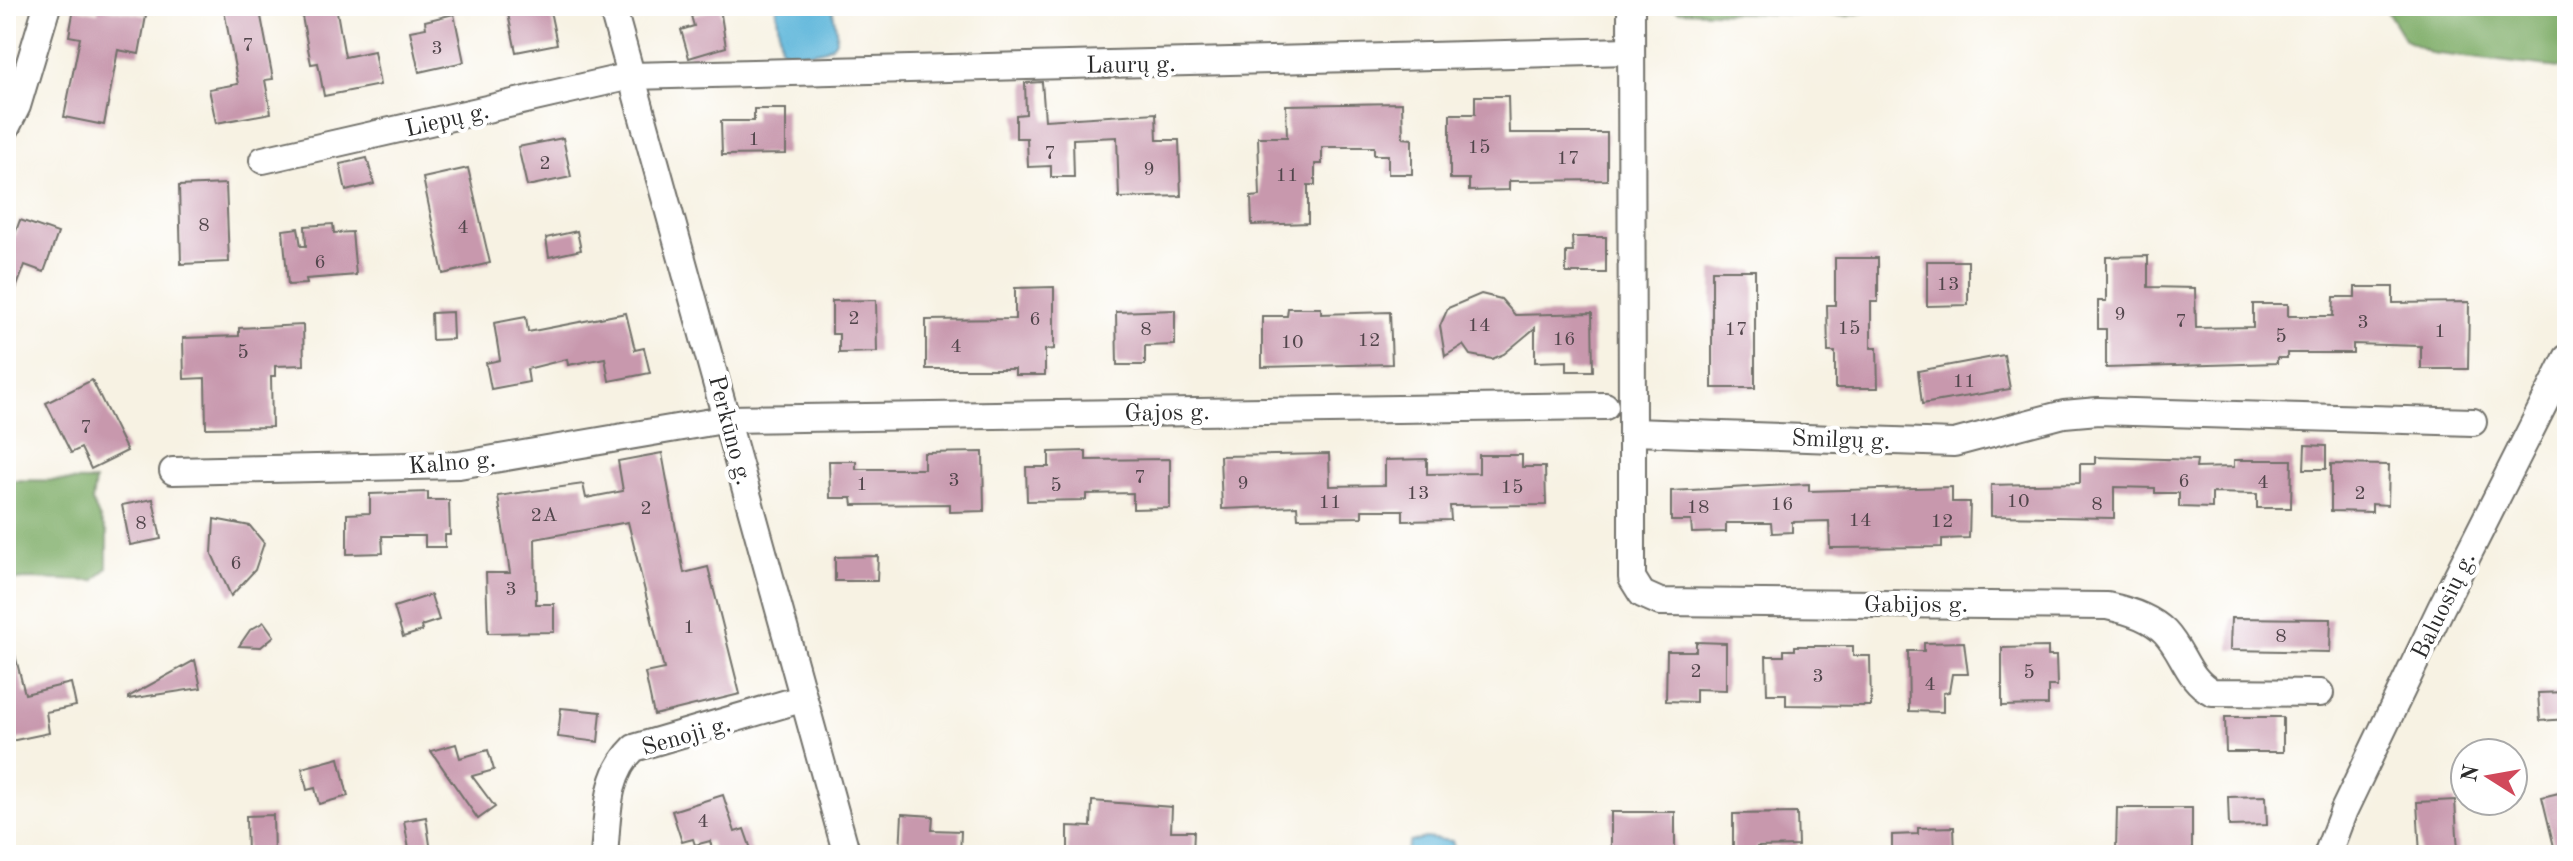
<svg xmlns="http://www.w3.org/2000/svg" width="2573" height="861" viewBox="0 0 2573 861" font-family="'Old Standard TT',serif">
<rect width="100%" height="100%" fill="#fff"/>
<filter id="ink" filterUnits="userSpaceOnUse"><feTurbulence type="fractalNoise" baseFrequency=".0125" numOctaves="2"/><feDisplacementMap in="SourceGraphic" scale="16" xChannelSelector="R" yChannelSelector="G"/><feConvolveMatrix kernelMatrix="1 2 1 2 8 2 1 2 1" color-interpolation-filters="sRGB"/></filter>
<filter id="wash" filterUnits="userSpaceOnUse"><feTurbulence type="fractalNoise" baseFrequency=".006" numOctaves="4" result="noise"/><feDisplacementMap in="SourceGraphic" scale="32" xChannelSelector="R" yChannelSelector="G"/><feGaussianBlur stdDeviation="1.8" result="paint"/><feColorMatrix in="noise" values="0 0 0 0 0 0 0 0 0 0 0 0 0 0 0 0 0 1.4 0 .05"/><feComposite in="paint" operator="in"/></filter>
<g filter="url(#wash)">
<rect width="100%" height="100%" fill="#f7f2e3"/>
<!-- forest -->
<g fill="#7aaa64" stroke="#526a48" stroke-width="2">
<path d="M1672,6h216l-40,10 -170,-5z"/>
<path d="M2384,6h183v63l-137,-16 -25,-13z"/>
<path d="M6,480l89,1 -3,21 15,32v34l-13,13 -67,-2 -21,2z"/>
</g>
<!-- water -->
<g fill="#5db6da" stroke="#447082" stroke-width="2">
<path d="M776,6h56c1,9 6,24 4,33 -4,16 -44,15 -55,10z"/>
<path d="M1425,838l27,3 4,14h-51l5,-13z"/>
</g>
<g id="blocks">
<!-- building -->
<g fill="#c898ad">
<path d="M242,6h17l14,73 -8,1 6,33 -55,10 -7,-34 29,-5 -14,-74z"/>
<path d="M300,6h36l9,51 29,-6 6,34 -56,11 -6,-33 -7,1z"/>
<path d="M549,6l8,38 -41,8 -8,-38z"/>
<path d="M98,7l48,9 -7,38 -21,-4 -14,75 -40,-8 16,-79 -11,-2 5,-28 24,5z"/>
<path d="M720,8l6,39 -37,11 -8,-28 13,-4 -3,-10z"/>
<path d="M454,14l10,48 -45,10 -9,-41 16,-3 -1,-7z"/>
<path d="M1042,82l3,38 111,-7 1,27h22l2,56 -62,2 -2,-61 -44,2 1,38h-23v-11l-23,1 -1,-29h-11v-23l10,-1 -1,-31z"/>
<path d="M1475,96h33l1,37h98v47l-98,1v9l-40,1v-12h-19v-65h25z"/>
<path d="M1402,103l1,35 9,1v35h-24v-19h-14v-8h-52v17h-7v21h-7v38l-56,2 -1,-28 9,-1 -2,-59h29l-1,-32z"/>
<path d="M754,109h32v45l-64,1 -1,-34h33z"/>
<path d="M563,138l8,39 -44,9 -9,-39z"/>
<path d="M367,158l7,26 -28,7 -6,-27z"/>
<path d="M468,168l22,95 -47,11 -20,-96z"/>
<path d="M226,184l3,78 -48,2 -2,-78z"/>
<path d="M20,220l38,13 -14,39 -19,-7 -17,45 -2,-52z"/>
<path d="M333,224l1,9 18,-1 4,43 -50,4 1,5 -19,1 -5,-55 15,-2 3,18h5l-1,-20z"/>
<path d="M577,231l4,19 -32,7 -3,-19z"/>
<path d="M1572,237h34v36h-40v-21h7z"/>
<path d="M2148,256v31l47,1 1,40 57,-1v-23h35v12h45l1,-19h21v-10h38v16l76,-1 -1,67h-47v-23l-68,-2v9h-66v5h-10v5l-171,5v-39h-8v-28h8v-44z"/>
<path d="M1835,258h43v44h-7v46h6l1,40h-43v-36h-7l-1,-47h8z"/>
<path d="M1927,261h41v44l-41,1z"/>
<rect x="1712" y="270" width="43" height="118"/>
<path d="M1054,287v62l-9,1v25h-30v-6h-89v-49l89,-1v-31z"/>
<path d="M1481,294l20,5 14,16 77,-2 1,58h-26v-10l-32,1v-34l-31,26 -12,5 -22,-4 -7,-10 -18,11 -5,-30 8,-18z"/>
<path d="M876,300l1,52 -38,1v-19h-7v-33z"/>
<path d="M1288,308h33v6l69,-2 2,52 -130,3v-51h25z"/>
<path d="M1175,310v35l-30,1v19h-28l-1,-53z"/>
<path d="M452,312l1,27 -21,1 -1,-27z"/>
<path d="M626,313l9,37 9,-2 6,25 -41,8 -4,-23 -37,7 -1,-6 -40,10 2,13 -38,7 -5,-26 14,-3 -6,-37 32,-6 2,15z"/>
<path d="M303,325l1,40 -29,1v10h-4l1,51 -66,1 -1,-50 -21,1 -1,-41 56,-2v-8z"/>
<path d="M2004,355l6,34 -88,15 -4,-33z"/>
<path d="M92,380l35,71 -36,18 -10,-21 -10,5 -25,-50z"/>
<path d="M2305,445l21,1v23h-22z"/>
<path d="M1086,451v9l84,-1v49l-37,1v-16l-47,1v6l-59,1 -1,-34h23v-15z"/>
<path d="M983,452l1,59 -34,1v-8l-97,1 -1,-7h-22l-1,-37h27v8h68v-16z"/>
<path d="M662,453l22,120 24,-6 32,127 -86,21 -9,-42 19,-4 -36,-147 -93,17 1,65h18v28l-66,1 -2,-60h24l-12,-77 85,-12 3,14 37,-7 -5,-30z"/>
<path d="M1329,454l1,32 55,-1v-25l42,-1v15l52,-1v-18h43v12h23l1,38 -96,1 1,14 -48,1v-11h-41v7l-64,1 -1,-12 -75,3 -2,-53z"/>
<path d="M2095,457l102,3 -1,8 38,-1v-7h58l-1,48h-34v-14l-45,-1v15l-33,-1v-14h-24v-5l-41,-1v31l-123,-2v-31l89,-2v-19h15z"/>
<path d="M2331,464l58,1 -1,40 -16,-1v8l-41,-1z"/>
<path d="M1809,484v7l143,-4v15h18l-1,36 -27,1v8l-112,1 -1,-27 -37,1v10l-20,1 -1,-10h-45v9l-34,1 -1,-12h-20v-30z"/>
<path d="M428,492v8h21l1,35h-5v12h-20v-11h-43l1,17 -36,1v-40l23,-1v-19z"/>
<path d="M153,499l8,40 -31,6 -8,-40z"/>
<path d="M214,519l36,7 14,17 -9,27 -24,26 -19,-42z"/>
<path d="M878,556l-1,25h-42v-24z"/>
<path d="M431,595l8,25 -18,6 1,5 -19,6 -9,-30z"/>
<path d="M2231,618l100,1 -1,33 -100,-2z"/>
<path d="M264,622l10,14 -13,11 -22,-1 11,-16z"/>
<path d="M1696,642l30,1v47l-30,-1v13l-30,-1 1,-50h29z"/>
<path d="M1964,642l4,32h-16l-3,18 -6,1v19l-34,-1 -1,-60h16v-8z"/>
<path d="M1795,646h58v10h17l1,50 -85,-1v-11h-19l-1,-38h18v-6h11z"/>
<path d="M13,647l12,47 46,-11 5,23 -30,6 3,21 -43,9v-94z"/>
<path d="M2048,647v9h8l1,30h-9v19l-46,1v-58z"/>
<path d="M195,660l6,28 -73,11v-2z"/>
<path d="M2567,692v27l-27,2 -2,-28z"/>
<path d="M561,708l40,4 -3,30 -40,-5z"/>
<path d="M2225,717h58v35h-57z"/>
<path d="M456,744l4,14 28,-8 6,20 -22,6 23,31 -17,12 -47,-68z"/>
<path d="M339,758l9,38 -29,8 -4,-16 -8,2 -5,-22z"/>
<path d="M2567,791v64h-11l-14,-58z"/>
<path d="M723,795l12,37 9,-3 9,26h-39l-4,-14 -15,4 -2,-6 -11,3 -10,-31z"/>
<path d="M2266,796l1,29 -38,1 -1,-29z"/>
<path d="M2455,800l3,53 -38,2 -3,-53z"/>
<path d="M1092,801l80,6 -1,24h23l-1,24 -125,-1v-28l23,1z"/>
<path d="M2117,808h75v43l-76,-1z"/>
<path d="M1611,812h64v40l-64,3z"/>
<path d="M1797,813l1,33 -41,1v8h-24v-41z"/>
<path d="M902,814l31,2 -1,14 29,1 -1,24 -60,-1z"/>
<path d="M273,815l1,40h-27l-1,-39z"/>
<path d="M426,817l5,35 -21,3 -6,-34z"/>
<path d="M1954,827l1,28h-63v-20l26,-1v-6z"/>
</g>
</g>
</g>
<g filter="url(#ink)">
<use href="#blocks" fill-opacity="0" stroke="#72716b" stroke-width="2"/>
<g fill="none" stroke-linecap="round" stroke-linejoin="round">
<defs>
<g id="street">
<path d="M612,6l235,849"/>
<path d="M1631,6l1,426 322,11 110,-29 34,-3 375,11"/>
<path d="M6,128l11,-22 30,-100"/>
<path d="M263,160l368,-84 999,-25"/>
<path d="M1632,432v146l10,16 18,8 447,4c20,4 43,11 58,26 19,20 22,47 47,60l108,1"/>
<path d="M173,471l286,-6 270,-46 876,-13"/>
<path d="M604,855c4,-39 1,-79 30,-107l167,-49"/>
<path d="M2327,855l17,-45 97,-202 126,-250"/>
</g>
</defs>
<!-- street casing -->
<use href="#street" stroke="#72716b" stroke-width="30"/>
<!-- street -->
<use href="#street" stroke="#fff" stroke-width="26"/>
</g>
</g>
<g text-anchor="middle" stroke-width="8" stroke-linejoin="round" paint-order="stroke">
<!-- number labels -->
<g font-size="20" fill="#52464c">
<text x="248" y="51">7</text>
<text x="437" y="54">3</text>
<text x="754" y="145">1</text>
<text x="1479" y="153">15</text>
<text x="1050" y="159">7</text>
<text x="1568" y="164">17</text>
<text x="545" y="169">2</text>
<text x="1149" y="175">9</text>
<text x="1287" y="181">11</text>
<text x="204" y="231">8</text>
<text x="463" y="233">4</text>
<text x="320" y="268">6</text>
<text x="1948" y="290">13</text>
<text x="2120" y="320">9</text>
<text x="854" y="324">2</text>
<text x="1035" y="325">6</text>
<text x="2181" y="327">7</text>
<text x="2363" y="328">3</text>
<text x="1479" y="331">14</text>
<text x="1849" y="334">15</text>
<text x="1146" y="335">8</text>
<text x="1736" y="335">17</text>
<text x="2440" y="337">1</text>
<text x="2281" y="342">5</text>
<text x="1564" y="345">16</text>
<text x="1369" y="346">12</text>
<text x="1292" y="348">10</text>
<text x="956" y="352">4</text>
<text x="243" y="358">5</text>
<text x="1964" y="387">11</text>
<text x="86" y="433">7</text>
<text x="1140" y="483">7</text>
<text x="954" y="486">3</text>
<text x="2184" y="487">6</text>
<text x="2263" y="488">4</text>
<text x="1243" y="489">9</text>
<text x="862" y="490">1</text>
<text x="1056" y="491">5</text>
<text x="1512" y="493">15</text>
<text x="1418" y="499">13</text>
<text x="2360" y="499">2</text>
<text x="2018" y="507">10</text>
<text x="1330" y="508">11</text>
<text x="1782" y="510">16</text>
<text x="2097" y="510">8</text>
<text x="1698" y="513">18</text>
<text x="646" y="514">2</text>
<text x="544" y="521">2A</text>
<text x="1860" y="526">14</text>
<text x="1942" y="527">12</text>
<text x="141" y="529">8</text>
<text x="236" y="569">6</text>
<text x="511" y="595">3</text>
<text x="689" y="633">1</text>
<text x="2281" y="642">8</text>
<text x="1696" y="677">2</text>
<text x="2029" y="678">5</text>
<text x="1818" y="682">3</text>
<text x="1930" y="690">4</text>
<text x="703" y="827">4</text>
</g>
<!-- street labels -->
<g font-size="24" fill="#2b2b2b" stroke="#fff">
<text transform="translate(1131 64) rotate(-1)" y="8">Laurų g.</text>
<text transform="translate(447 119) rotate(-13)" y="8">Liepų g.</text>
<text transform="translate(1167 412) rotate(-1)" y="8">Gajos g.</text>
<text transform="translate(731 430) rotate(75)" y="8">Perkūno g.</text>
<text transform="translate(1841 439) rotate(2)" y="8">Smilgų g.</text>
<text transform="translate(452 462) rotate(-5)" y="8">Kalno g.</text>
<text x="1916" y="612">Gabijos g.</text>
<text transform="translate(2443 605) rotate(-64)" y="8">Baluosių g.</text>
<text transform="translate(686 735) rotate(-16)" y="8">Senoji g.</text>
</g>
</g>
<!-- margin -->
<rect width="2573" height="861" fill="none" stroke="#fff" stroke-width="32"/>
<!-- north arrow -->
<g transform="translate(2489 777) rotate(281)"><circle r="38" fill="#ffffff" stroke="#aaaaaa" stroke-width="2"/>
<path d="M0-6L14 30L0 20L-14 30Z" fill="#d1495b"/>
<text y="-12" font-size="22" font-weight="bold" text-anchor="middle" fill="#2b2b2b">N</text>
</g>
</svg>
